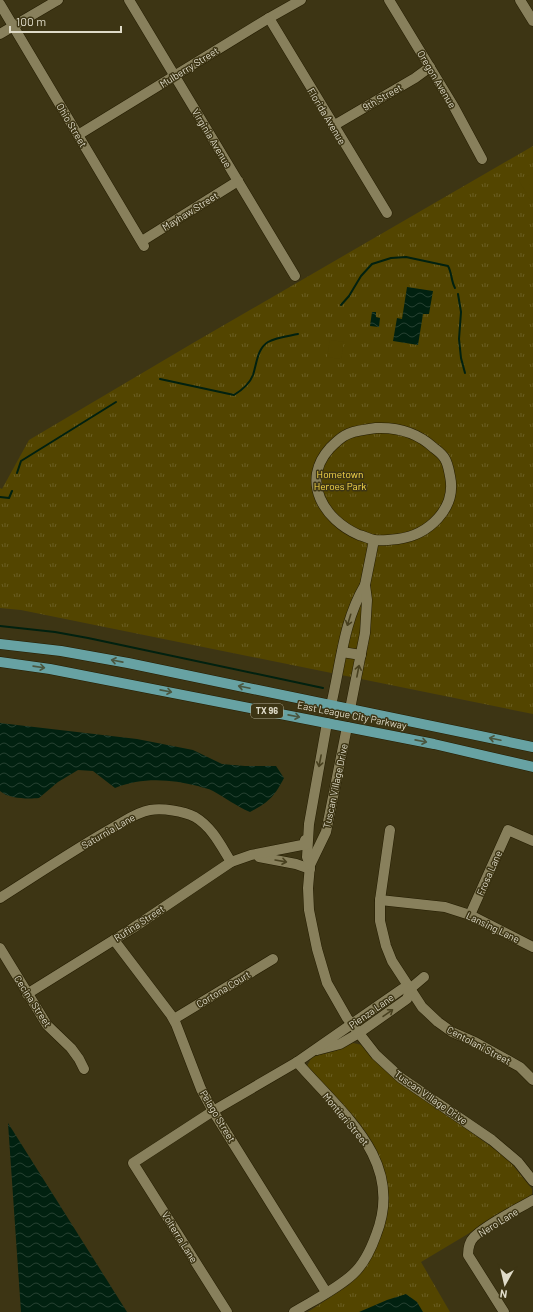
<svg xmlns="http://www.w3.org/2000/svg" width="533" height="1312" viewBox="0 0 533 1312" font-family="Barlow,sans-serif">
<defs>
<pattern id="grass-tufts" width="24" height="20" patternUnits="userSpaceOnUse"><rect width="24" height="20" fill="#534500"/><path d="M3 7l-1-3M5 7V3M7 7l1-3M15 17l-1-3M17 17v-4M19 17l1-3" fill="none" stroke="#6b5f24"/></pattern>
<pattern id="water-waves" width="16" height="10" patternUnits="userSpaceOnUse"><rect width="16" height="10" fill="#012110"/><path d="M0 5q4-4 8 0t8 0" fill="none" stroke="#264131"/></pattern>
</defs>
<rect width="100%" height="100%" fill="#3d3514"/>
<!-- grass -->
<g fill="url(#grass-tufts)">
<path d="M533,146v568l-512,-104 -21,-2v-120l2,1 27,-49 164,-97z"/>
<path d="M353,1043l9,2 21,22 17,15 107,76 25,31v5l-4,4 -107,64 29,50h-142l41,-27 18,-22 9,-16 4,-84 -73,-97 5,-9 23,-6z"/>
</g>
<!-- pitch -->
<g fill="#534500">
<path d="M533,173v31l-14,-23z"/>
<path d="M330,340l14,2 -3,17 -14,-2z"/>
</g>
<!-- water -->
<g fill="url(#water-waves)">
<path d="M407,287l26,4 -4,23h-6l-5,31 -25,-4 4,-23 5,1z"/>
<path d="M372,312h4v5l4,1 -1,9 -9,-1z"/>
<path d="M0,723l137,16 56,11 29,14 23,2h31l8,12c-10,19 -15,24 -34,34 -14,-6 -24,-14 -37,-21 -5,-3 -10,-3 -15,-5 -28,-7 -56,-9 -83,2l-22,-17 -15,-1 -20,12 -19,16c-11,1 -30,1 -39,-7z"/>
<path d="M8,1123l119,189h-106z"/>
<path d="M406,1294l11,8 6,10h-64l28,-12z"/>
</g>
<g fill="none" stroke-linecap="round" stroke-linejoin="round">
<!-- stream -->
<g stroke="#012110" stroke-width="2">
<path d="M458,294l3,18 -2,27 2,19 4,15"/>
<path d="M341,305l8,-9 12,-20 11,-12 19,-6 15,-1 42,9c4,7 3,15 7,22"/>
<path d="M160,379l74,16c8,-5 16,-12 19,-20 4,-12 4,-26 15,-33 9,-5 21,-6 30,-8"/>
<path d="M17,473l4,-12 95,-59"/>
<path d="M0,497l9,1 3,-7"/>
<path d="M0,626l55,6 33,6 235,50"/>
</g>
<defs>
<g id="minor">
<path d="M129,0l166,276"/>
<path d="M389,0l65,107 28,52"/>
<path d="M520,0l13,21"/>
<path d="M0,4l144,242"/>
<path d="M269,18l118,195"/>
<path d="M0,34l58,-34"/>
<path d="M333,126l82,-48 15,-11"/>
<path d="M78,135l191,-117 32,-18"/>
<path d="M142,241l96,-60"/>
<path d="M376,428c22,-1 42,5 58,20 4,3 9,7 11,11 3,5 4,12 5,17 7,33 -22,59 -52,63 -8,1 -17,2 -24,1 -5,-1 -10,-4 -15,-5 -35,-15 -59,-54 -29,-87 4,-4 9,-9 14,-12 9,-6 21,-6 32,-8z"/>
<path d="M342,652l19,3"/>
<path d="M331,705c10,-41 12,-83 34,-120"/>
<path d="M350,709l15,-76 2,-33 -2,-15 9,-45"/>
<path d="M327,723l-18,101 -2,33 3,8 -2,23 1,22 8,39 10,34 20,35 29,37 25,23 91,62 26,22 15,19"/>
<path d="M390,830l-10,70v21l6,25 6,15 30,46 16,15 14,10 23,10 45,25 13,13"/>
<path d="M259,857l37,7 14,5"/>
<path d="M310,865l16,-33 21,-105"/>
<path d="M0,898c38,-24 75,-49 114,-71 11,-6 23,-15 36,-17 13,-2 33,1 45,7 17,10 26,29 36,45"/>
<path d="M380,900l65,7 25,8 63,32"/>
<path d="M470,915l38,-85 25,11"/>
<path d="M114,940l57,75 5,9 25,65 12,22 113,181"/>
<path d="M0,948l47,77 24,23 8,11 5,10"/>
<path d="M27,994l106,-66 98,-66 20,-7 56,-11 -2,-4"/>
<path d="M174,1019l99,-60"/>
<path d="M317,1050l23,-6 19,-11 48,-34 4,-11 13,-11"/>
<path d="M227,1312l-94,-149 80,-52 84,-49 105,-73 9,-1"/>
<path d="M294,1312c20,-12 43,-23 59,-38 11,-10 18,-25 23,-39 30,-75 -36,-123 -79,-173"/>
<path d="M504,1312l-36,-57c0,-6 1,-13 6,-18 13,-13 42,-27 59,-37"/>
</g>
<g id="major">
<path d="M0,644l61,7 67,12 405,84"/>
<path d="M0,662l50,7 384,75 99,23"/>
</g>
</defs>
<!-- minor casing -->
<use href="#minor" stroke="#241c00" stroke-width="11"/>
<!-- major casing -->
<use href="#major" stroke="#241c00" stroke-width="11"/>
<!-- minor -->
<use href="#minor" stroke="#88805c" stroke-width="10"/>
<!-- major -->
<use href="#major" stroke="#67a2a3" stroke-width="10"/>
</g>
<!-- one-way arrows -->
<defs><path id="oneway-shaft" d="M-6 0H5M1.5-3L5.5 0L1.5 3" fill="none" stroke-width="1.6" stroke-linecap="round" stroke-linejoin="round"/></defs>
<g stroke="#48401f">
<use href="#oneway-shaft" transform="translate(349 620) rotate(107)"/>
<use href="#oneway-shaft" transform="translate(358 671) rotate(-79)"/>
<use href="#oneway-shaft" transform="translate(320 761) rotate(101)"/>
<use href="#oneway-shaft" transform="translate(281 861) rotate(10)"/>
<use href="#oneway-shaft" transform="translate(388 1013) rotate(-35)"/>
</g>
<g stroke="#4a563f">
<use href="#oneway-shaft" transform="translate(117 661) rotate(-169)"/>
<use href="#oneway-shaft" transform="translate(39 667) rotate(8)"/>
<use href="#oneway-shaft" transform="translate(244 687) rotate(-168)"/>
<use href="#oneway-shaft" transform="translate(166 691) rotate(11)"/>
<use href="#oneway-shaft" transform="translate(294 716) rotate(11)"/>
<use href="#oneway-shaft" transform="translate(495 739) rotate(-168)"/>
<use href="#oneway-shaft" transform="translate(421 741) rotate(11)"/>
</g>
<g text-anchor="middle" stroke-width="3" stroke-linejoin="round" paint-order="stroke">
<!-- shield labels -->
<rect fill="#3d3514" stroke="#aea992" stroke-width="1" x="251" y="704" width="32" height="14" rx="3"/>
<g font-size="9" font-weight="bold" fill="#dfdbc8">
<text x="267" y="714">TX 96</text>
</g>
<!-- street labels -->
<g font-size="10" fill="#dfdbc8" stroke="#3d3514">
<text transform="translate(189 67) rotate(-32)" y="4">Mulberry Street</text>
<text transform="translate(437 79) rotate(59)" y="4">Oregon Avenue</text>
<text transform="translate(382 97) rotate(-30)" y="4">9th Street</text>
<text transform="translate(327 116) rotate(59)" y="4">Florida Avenue</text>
<text transform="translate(72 125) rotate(59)" y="4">Ohio Street</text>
<text transform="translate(212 138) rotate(59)" y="4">Virginia Avenue</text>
<text transform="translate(190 211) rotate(-32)" y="4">Mayhaw Street</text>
<text transform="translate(352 715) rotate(11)" y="4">East League City Parkway</text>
<text transform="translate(335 786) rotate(-78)" y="4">Tuscan Village Drive</text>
<text transform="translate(108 831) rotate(-30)" y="4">Saturnia Lane</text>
<text transform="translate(489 873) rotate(-66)" y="4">Frosa Lane</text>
<text transform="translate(139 923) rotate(-33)" y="4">Rufina Street</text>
<text transform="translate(493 927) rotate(26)" y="4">Lansing Lane</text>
<text transform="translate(223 989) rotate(-31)" y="4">Cortona Court</text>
<text transform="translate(33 1001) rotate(57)" y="4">Cecina Street</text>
<text transform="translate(371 1011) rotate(-35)" y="4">Pienza Lane</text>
<text transform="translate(479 1045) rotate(28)" y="4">Centolani Street</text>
<text transform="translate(431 1097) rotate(35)" y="4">Tuscan Village Drive</text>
<text transform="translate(218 1116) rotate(59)" y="4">Pelago Street</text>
<text transform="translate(346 1119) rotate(50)" y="4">Montieri Street</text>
<text transform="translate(498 1222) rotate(-32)" y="4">Nero Lane</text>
<text transform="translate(180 1237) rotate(58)" y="4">Volterra Lane</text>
</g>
<!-- park labels -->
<g font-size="10" fill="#fcdc4d" stroke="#3d3514">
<text x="340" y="478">Hometown<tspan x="340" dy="12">Heroes Park</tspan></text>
</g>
</g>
<!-- north arrow -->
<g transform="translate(505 1284) rotate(188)" stroke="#3d3514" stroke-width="3" paint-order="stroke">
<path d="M0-3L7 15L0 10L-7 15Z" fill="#dfdbc8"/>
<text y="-6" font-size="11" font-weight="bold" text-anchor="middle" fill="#dfdbc8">N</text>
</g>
<!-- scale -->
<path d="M10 26v6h111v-6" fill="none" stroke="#dfdbc8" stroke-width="2"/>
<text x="16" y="26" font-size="12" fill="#dfdbc8" stroke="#3d3514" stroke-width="3" paint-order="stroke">100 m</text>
</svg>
